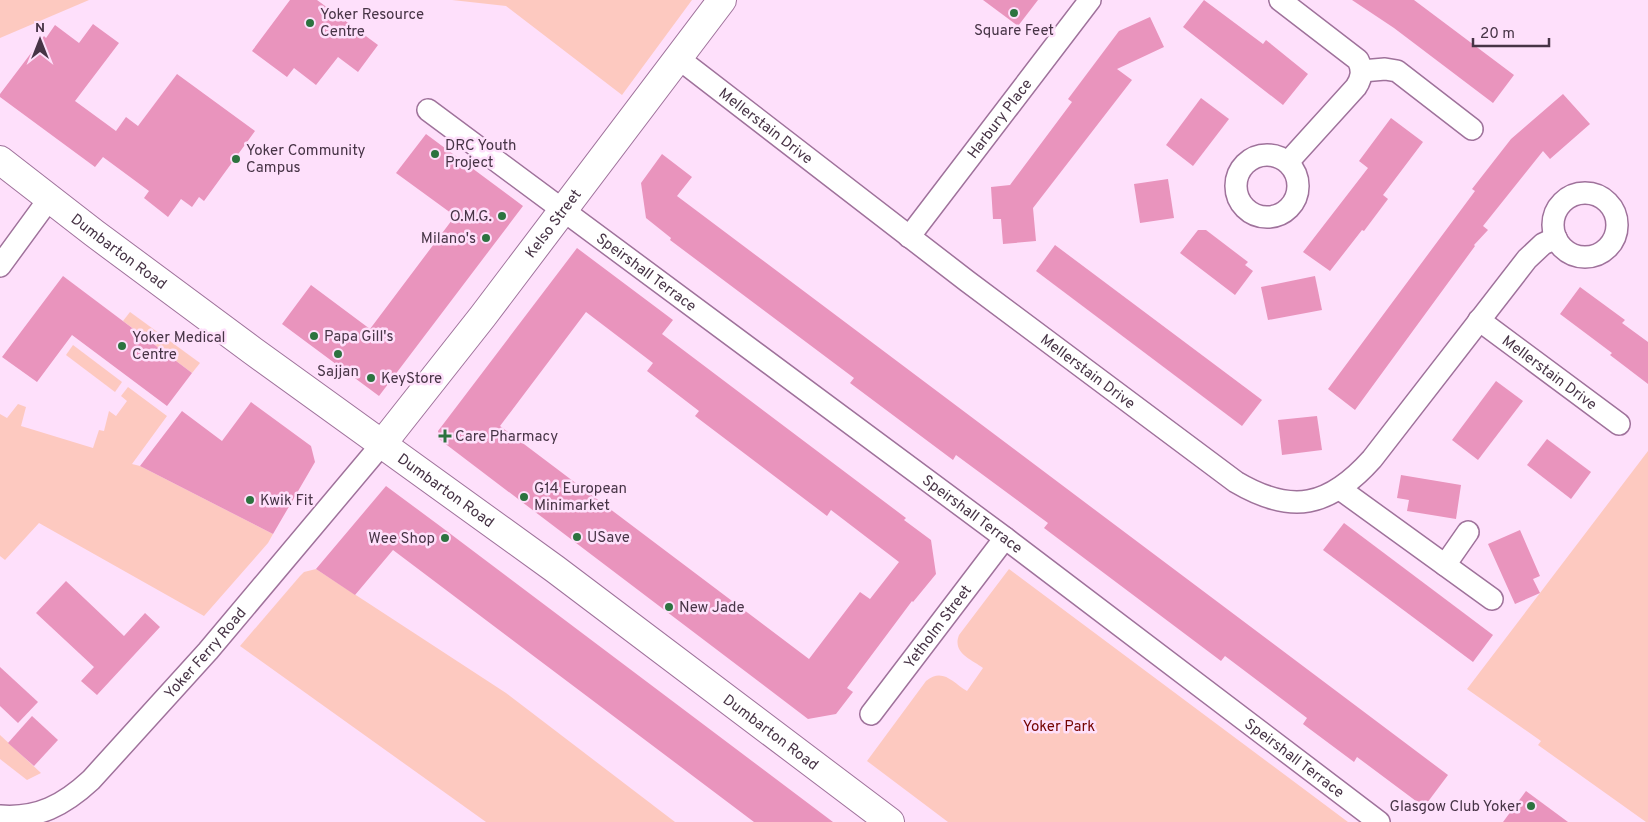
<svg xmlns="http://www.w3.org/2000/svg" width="1648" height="822" viewBox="0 0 1648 822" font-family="Overpass,sans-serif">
<rect width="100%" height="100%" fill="#fee0fb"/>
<!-- green -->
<g fill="#fdc9c0">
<path d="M0,0h89l-89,38z"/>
<path d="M452,0h240l-70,95 -116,-89z"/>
<path d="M130,312l70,51 -8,10 -69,-52z"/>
<path d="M73,345l49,37 -7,10 -49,-37z"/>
<path d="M128,387l39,29 -35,48 8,2 133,68 -5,9 -64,73 -165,-93 -34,37 -5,-4v-142l7,4 11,-14 8,3 -5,19 72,22 6,-18 5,1 5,-20 7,5 11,-15 -6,-5z"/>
<path d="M1648,451v371h-2l-108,-77 3,-4 -74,-52z"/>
<path d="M316,569l190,124 169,129h-189l-246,-176 60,-70 4,-4z"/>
<path d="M1009,569l339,253h-400l-81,-61 59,-80c17,-14 27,2 41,10l16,-23c-12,-9 -31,-15 -24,-33z"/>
<path d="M0,735l41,38 -14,7 -27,-21z"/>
</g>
<!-- building -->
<g fill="#e994bd" fill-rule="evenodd">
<path d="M290,0h27l61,45 -20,27 -20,-15 -22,28 -22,-17 -7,9 -35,-26z"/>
<path d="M983,0h55l-20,26z"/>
<path d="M1204,0l59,44 3,-4 42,34 -25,31 -100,-78z"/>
<path d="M1352,0h62l100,75 -21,28 -99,-75z"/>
<path d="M1150,17l14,30 -47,22 15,11 -99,128 3,33 -33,3 -2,-25h-8l-2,-32 19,-2 62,-83 -4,-3 51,-68z"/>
<path d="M93,24l26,19 -44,58 41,30 10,-14 12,9 39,-52 78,57 -51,70 -5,-4 -7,10 -11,-8 -13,18 -24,-19 5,-7 -46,-34 -8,10 -95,-70v-3l44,-58 2,2 9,-13 24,18z"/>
<path d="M1563,94l27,30 -40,35 -7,-8 -60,75 5,4 -14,15 1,1 -120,164 -27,-21 147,-198 -3,-2 39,-50z"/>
<path d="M1201,98l28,21 -36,47 -27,-21z"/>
<path d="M1391,118l32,24 -40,53 5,4 -24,32 -2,-1 -32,41 -27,-19 65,-84 -9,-7z"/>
<path d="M426,134l97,72 -144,190 -97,-72 29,-39 59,44 85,-113 -59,-43z"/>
<path d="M662,154l30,23 -15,19 771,579 -24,32 -67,-50 -3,5 -51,-38 4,-6 -82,-62 -4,5 -177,-133 4,-5 -92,-68 -3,5 -103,-77 4,-5 -184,-138 1,-2 -25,-20 -5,-35z"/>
<path d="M1168,179l6,39 -34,5 -6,-39z"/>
<path d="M1198,230h8l42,32 -3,3 8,6 -18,24 -55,-42z"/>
<path d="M1055,245l207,155 -20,26 -206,-155z"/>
<path d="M577,248l96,72 -11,14 244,184 -2,2 27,20 5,34 -23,28 -1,-1 -65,87 6,4 -17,22 -28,5 -369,-280 -1,-8zM586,312l67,51 -6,8 52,40 -4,5 132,100 4,-6 68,52 -29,37 -10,-7 -51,67 -309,-233z"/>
<path d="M63,276l129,97 -25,33 -95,-71 -35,47 -35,-25z"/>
<path d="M1315,276l7,34 -54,10 -7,-33z"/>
<path d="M1580,287l45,33 -3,3 26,19v42l-38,-29 2,-2 -52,-39z"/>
<path d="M1496,381l27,20 -45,59 -26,-20z"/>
<path d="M251,402l60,44 4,16 -42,72 -133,-68 42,-55 40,30z"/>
<path d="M1317,416l5,34 -40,5 -4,-35z"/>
<path d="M1547,439l44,33 -20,27 -44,-34z"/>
<path d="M1401,475l60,10 -5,34 -49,-8 2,-11 -12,-2z"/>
<path d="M386,486l54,40 393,296h-79l-361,-272 -38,45 -39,-26z"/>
<path d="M1344,523l149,112 -20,27 -150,-112z"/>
<path d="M1520,530l20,46 -7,3 7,14 -25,11 -27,-60z"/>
<path d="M66,581l58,55 21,-23 15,14 -63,68 -16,-14 13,-14 -58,-54z"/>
<path d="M0,667l38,35 -20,21 -18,-17z"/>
<path d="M32,716l26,24 -24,26 -26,-23z"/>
<path d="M1526,791l42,31h-65z"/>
</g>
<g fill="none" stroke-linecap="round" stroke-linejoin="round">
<defs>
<g id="street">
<path d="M1280,0l78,60c5,10 4,18 -2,27l-68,75"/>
<path id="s1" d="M678,58l289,223 269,201c56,33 93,25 136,-23l155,-200 16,-15 13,-6"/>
<path d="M1362,71l23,-2 12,2 75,58"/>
<path id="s2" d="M428,110l577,428 374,284"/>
<circle cx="1267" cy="186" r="31"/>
<circle cx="1585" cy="225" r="32"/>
<path id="s3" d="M909,237l181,-237"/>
<path d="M0,266l49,-67"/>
<path id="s4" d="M1479,320l140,104"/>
<path d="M1340,489l152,110"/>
<path d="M1445,565l23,-33"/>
<path id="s5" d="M871,714l134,-176"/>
<path id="s6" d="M0,816c38,3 64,-11 91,-36l117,-129 174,-207"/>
</g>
<g id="secondary">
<path id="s7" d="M382,444l101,-128 239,-316"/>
</g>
<g id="primary">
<path id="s8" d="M0,160l94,73 159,118 302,218 335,253"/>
</g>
</defs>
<!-- street casing -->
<use href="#street" stroke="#9f729b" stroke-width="24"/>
<!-- secondary casing -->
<use href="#secondary" stroke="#9f729b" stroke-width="30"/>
<!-- primary casing -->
<use href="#primary" stroke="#9f729b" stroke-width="30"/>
<!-- street -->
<use href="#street" stroke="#fff" stroke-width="21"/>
<!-- secondary -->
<use href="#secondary" stroke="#fff" stroke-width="28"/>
<!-- primary -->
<use href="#primary" stroke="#fff" stroke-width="28"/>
</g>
<!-- markers -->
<g fill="#2c733f" stroke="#fee0fb" stroke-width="2">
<circle cx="1014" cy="13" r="5"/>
<circle cx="310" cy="23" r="5"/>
<circle cx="435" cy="154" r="5"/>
<circle cx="236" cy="159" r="5"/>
<circle cx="502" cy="216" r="5"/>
<circle cx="486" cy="238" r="5"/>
<circle cx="314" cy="336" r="5"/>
<circle cx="122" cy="346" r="5"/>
<circle cx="338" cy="354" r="5"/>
<circle cx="371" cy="378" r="5"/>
<path d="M442.5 428.5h5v5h5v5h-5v5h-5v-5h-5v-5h5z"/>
<circle cx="524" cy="497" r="5"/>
<circle cx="250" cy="500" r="5"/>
<circle cx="577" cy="537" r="5"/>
<circle cx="445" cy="538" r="5"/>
<circle cx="669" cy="607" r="5"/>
<circle cx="1531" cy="806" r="5"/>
</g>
<g text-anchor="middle" stroke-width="5" stroke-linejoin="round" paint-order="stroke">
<!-- poi labels -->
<g font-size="15" fill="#473446" stroke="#fee0fb" text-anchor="start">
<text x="320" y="19">Yoker Resource<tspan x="320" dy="17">Centre</tspan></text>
<text x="1014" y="35" text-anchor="middle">Square Feet</text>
<text x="445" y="150">DRC Youth<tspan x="445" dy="17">Project</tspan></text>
<text x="246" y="155">Yoker Community<tspan x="246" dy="17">Campus</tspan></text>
<text x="492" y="221" text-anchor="end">O.M.G.</text>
<text x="476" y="243" text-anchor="end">Milano's</text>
<text x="324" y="341">Papa Gill's</text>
<text x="132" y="342">Yoker Medical<tspan x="132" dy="17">Centre</tspan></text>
<text x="338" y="376" text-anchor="middle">Sajjan</text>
<text x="381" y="383">KeyStore</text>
<text x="455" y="441">Care Pharmacy</text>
<text x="534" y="493">G14 European<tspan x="534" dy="17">Minimarket</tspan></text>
<text x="260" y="505">Kwik Fit</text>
<text x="587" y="542">USave</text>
<text x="435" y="543" text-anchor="end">Wee Shop</text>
<text x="679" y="612">New Jade</text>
<text x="1521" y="811" text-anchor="end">Glasgow Club Yoker</text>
</g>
<!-- street labels -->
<g font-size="15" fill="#473446" stroke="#fee0fb">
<text dy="5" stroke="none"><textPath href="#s3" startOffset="149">Harbury Place</textPath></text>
<text dy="5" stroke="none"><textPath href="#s1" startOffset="111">Mellerstain Drive</textPath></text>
<text dy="5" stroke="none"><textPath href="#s7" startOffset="279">Kelso Street</textPath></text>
<text dy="5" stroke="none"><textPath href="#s8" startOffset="150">Dumbarton Road</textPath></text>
<text dy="5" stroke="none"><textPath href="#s2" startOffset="272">Speirshall Terrace</textPath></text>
<text dy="5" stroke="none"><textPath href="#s1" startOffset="516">Mellerstain Drive</textPath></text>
<text dy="5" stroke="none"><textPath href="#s4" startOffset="88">Mellerstain Drive</textPath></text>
<text dy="5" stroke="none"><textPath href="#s8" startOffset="555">Dumbarton Road</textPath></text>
<text dy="5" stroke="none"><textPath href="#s2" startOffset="678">Speirshall Terrace</textPath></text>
<text dy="5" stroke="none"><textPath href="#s5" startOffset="110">Yetholm Street</textPath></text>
<text dy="5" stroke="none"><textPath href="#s6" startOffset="272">Yoker Ferry Road</textPath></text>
<text dy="5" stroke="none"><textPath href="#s8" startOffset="960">Dumbarton Road</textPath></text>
<text dy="5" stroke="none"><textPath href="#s2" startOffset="1082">Speirshall Terrace</textPath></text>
</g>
<!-- park labels -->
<g font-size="15" fill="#750301" stroke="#fee0fb">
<text x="1059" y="731">Yoker Park</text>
</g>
</g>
<!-- north arrow -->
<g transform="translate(40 40)" stroke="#fee0fb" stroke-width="4" paint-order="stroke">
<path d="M0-4L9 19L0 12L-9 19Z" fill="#473446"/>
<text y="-8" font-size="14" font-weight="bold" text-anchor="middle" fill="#473446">N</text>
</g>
<!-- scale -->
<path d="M1473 38v8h76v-8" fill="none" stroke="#473446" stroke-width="2.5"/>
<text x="1480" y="38" font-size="15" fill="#473446" stroke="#fee0fb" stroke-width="4" paint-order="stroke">20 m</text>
</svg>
